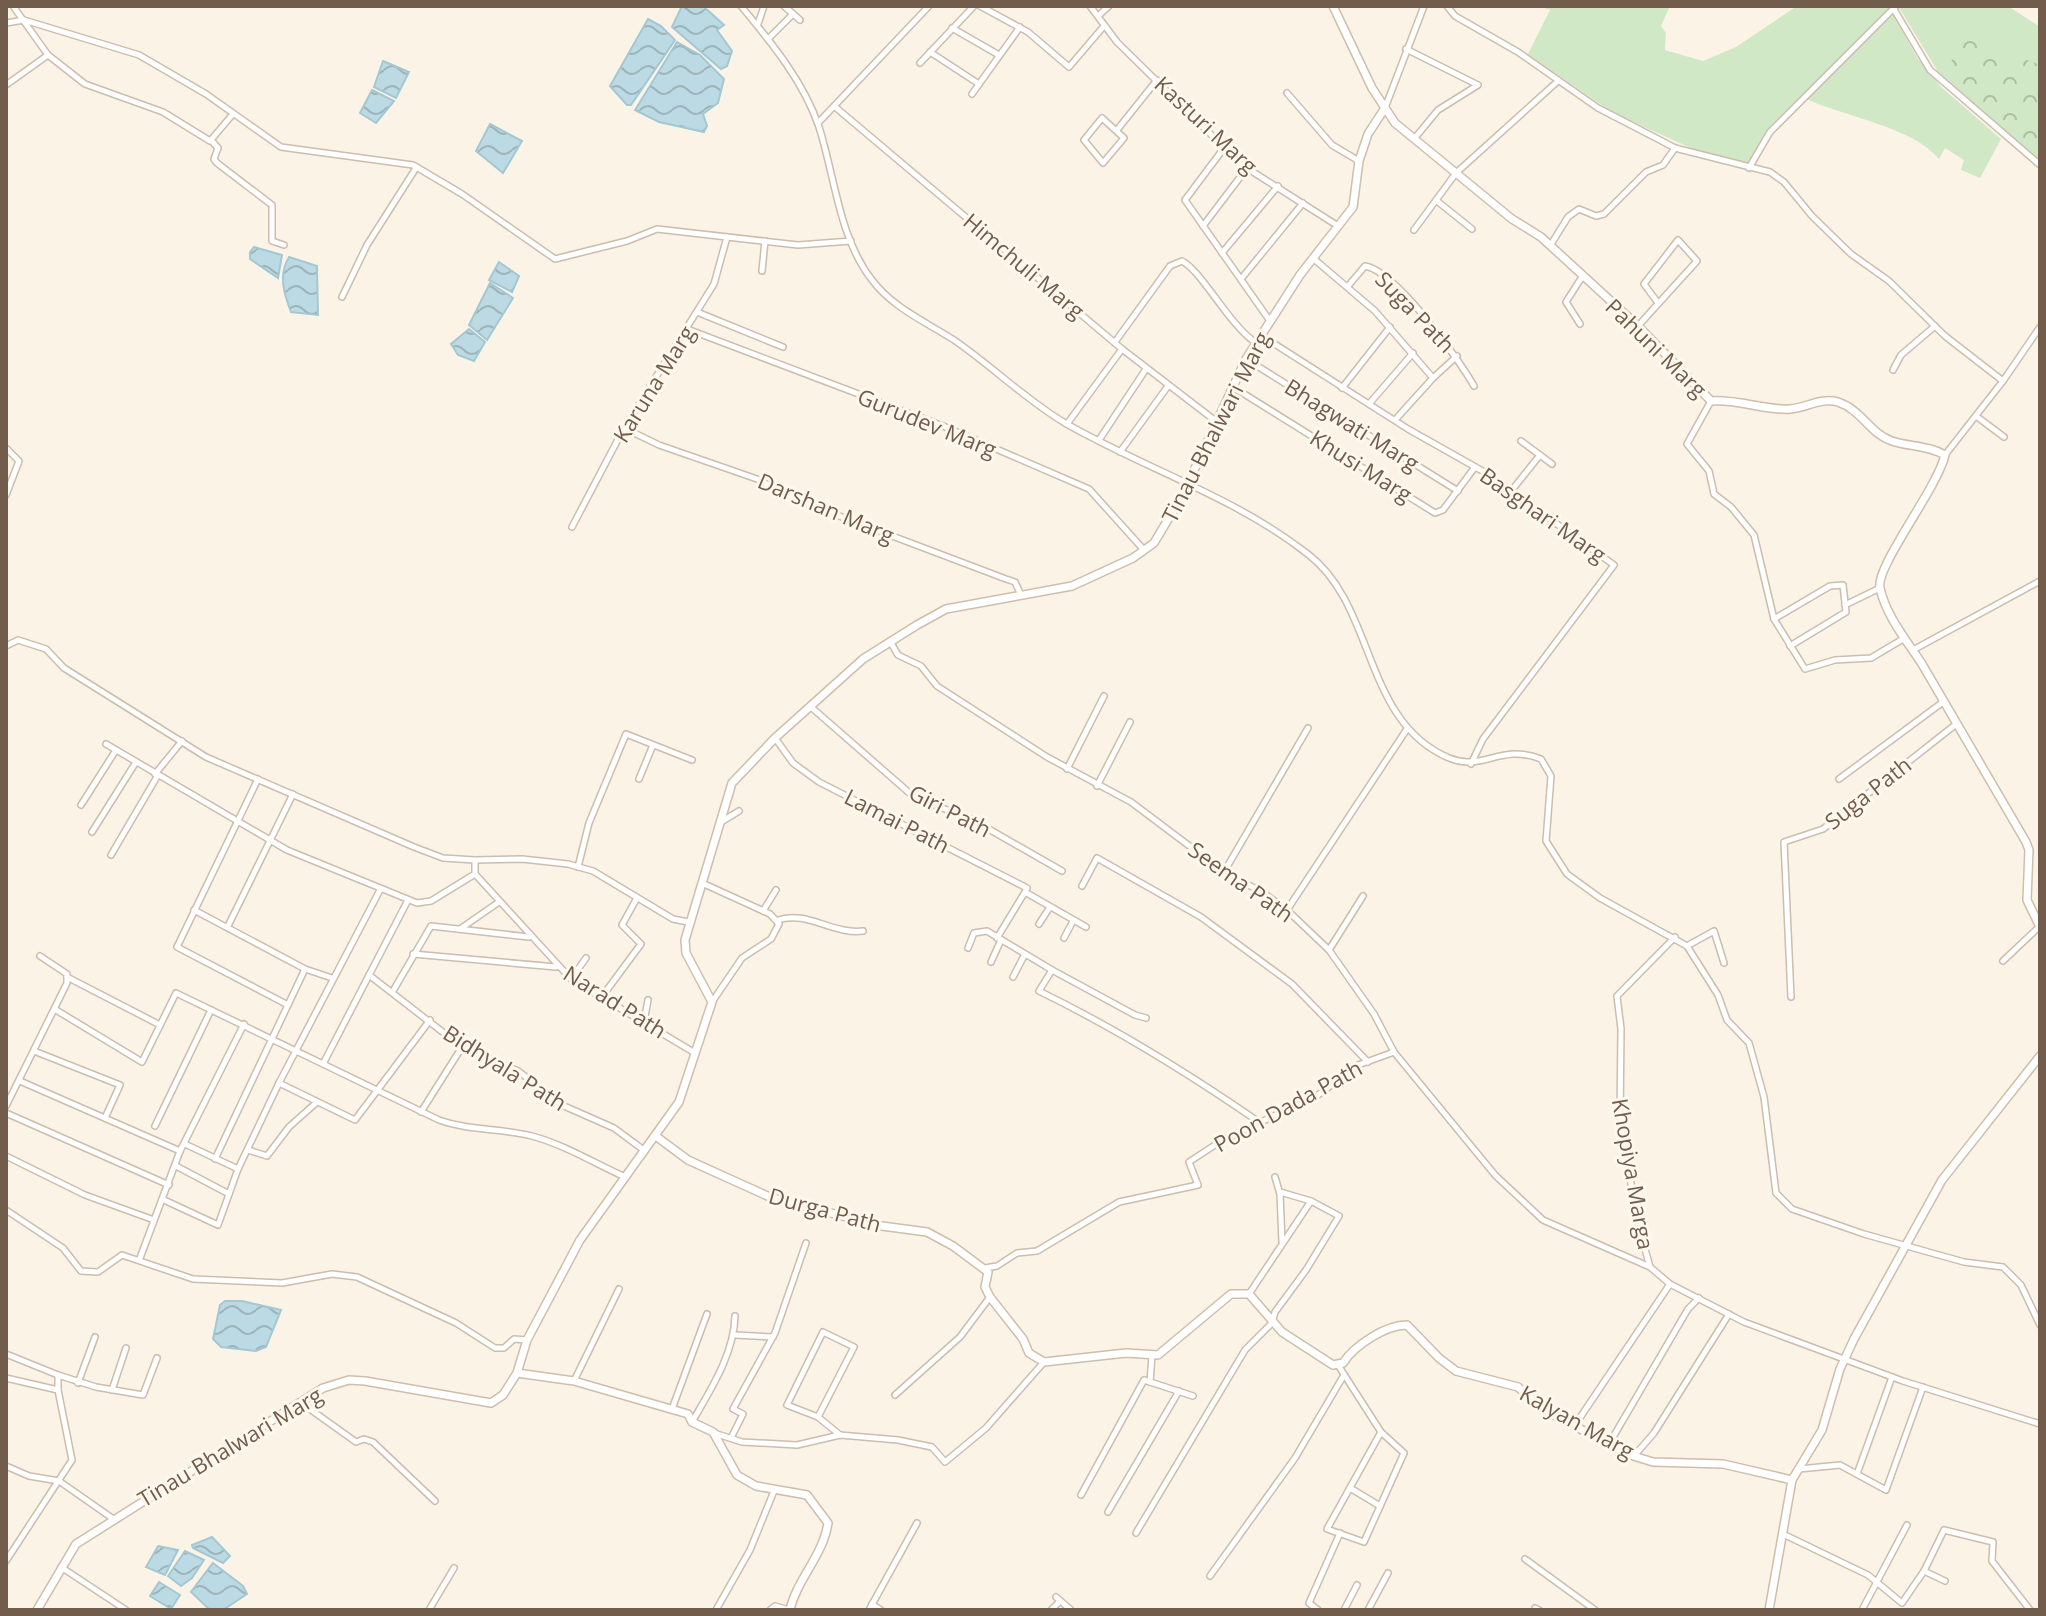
<svg xmlns="http://www.w3.org/2000/svg" width="2046" height="1616" viewBox="0 0 2046 1616" font-family="'Open Sans',sans-serif">
<defs>
<pattern id="forest-crowns" width="20" height="18" patternUnits="userSpaceOnUse" patternTransform="scale(2)"><rect width="20" height="18" fill="#d0e8c5"/><path d="M2 6a3 3 0 1 1 6 0M12 15a3 3 0 1 1 6 0" fill="none" stroke="#adbfa2"/></pattern>
<pattern id="water-waves" width="16" height="10" patternUnits="userSpaceOnUse" patternTransform="scale(2)"><rect width="16" height="10" fill="#bcdae3"/><path d="M0 5q4-4 8 0t8 0" fill="none" stroke="#9db4ba"/></pattern>
</defs>
<rect width="100%" height="100%" fill="#fbf4e6"/>
<!-- green -->
<g fill="#d0e8c5">
<path d="M1539,6h131l-9,20 5,7 -1,17 38,11 33,-14 61,-41 93,2 -119,117 -24,40 -56,-17 -78,-35 -85,-59 22,-44z"/>
<path d="M1898,6h110l32,21v137l-89,-75v-6l-8,-3z"/>
<path d="M1892,13l26,46 23,28 60,52 -21,39 -19,-8 3,-10 -19,-12 -6,11c-26,-32 -96,-43 -133,-60z"/>
</g>
<!-- forest -->
<path fill="url(#forest-crowns)" d="M1971,38l69,27v93l-89,-75c-6,-12 4,-34 12,-44z"/>
<!-- water -->
<g fill="url(#water-waves)" stroke="#a3c8d4" stroke-width="2">
<path d="M682,6h21l21,19 -7,5 15,21 -5,15 -6,3 -49,-42z"/>
<path d="M648,19l13,7 14,14 -44,65h-4l-17,-19z"/>
<path d="M677,42l23,13 24,24 -6,24 -15,11 4,12 -3,6 -45,-10 -24,-12z"/>
<path d="M383,61l26,11 -13,26 -22,-11z"/>
<path d="M372,90l22,11 -18,22 -16,-10z"/>
<path d="M490,124l32,17 -19,32 -27,-22z"/>
<path d="M254,247l28,8 -4,23 -28,-19v-7z"/>
<path d="M289,257l28,9 1,49 -27,-3c-7,-18 -13,-37 -2,-55z"/>
<path d="M499,262l20,14 -7,16 -23,-12z"/>
<path d="M490,283l23,15 -26,42 -18,-15z"/>
<path d="M469,329l16,13 -11,19 -16,-6 -7,-11z"/>
<path d="M225,1301h17l39,9 -15,37 -10,4 -35,-4 -8,-8 7,-34z"/>
<path d="M212,1537l18,19 -7,7 -30,-15 -1,-3z"/>
<path d="M158,1546l20,4 -13,25 -19,-8z"/>
<path d="M185,1551l19,9 -12,18 -11,8 -13,-10z"/>
<path d="M213,1563l30,23 4,8 -24,16h-13l-19,-18z"/>
<path d="M159,1582l21,13 -9,14 -21,-13z"/>
</g>
<g fill="none" stroke-linecap="round" stroke-linejoin="round">
<defs>
<g id="street">
<path d="M13,6l35,49 37,29 78,28 47,29 23,-27"/>
<path d="M741,6c30,36 63,76 78,121 16,50 20,111 53,153 21,28 54,42 82,60 38,26 72,60 111,83 80,46 171,74 244,132 67,52 54,167 140,203 35,14 51,-15 92,1l10,17 -5,65 21,33 33,24 87,48 31,49 9,25 22,23 15,54 12,96 16,16 72,25 100,28 39,5 18,18 19,40"/>
<path d="M784,6l16,14"/>
<path d="M980,6l48,26 41,35 35,-41"/>
<path d="M1090,6l27,36 125,123 96,61"/>
<path d="M1447,6l8,10 63,36 80,56 58,30 19,10 95,24 14,10 28,34 39,38 38,27 56,55 58,45 37,-54"/>
<path d="M1892,6l38,64 110,95"/>
<path d="M1098,16l11,-10"/>
<path d="M6,23l18,-3 115,35 67,39 75,53 132,18 49,29 93,65 72,-18 30,-12 141,16 53,-4"/>
<path d="M758,24l6,-18"/>
<path d="M952,28l47,27"/>
<path d="M768,39l25,-25"/>
<path d="M1406,49l72,36 -40,25 -24,29"/>
<path d="M930,52l49,32"/>
<path d="M920,63l54,-57"/>
<path d="M6,85l42,-30"/>
<path d="M1287,93l45,52 27,16"/>
<path d="M972,94l48,-67"/>
<path d="M834,106l288,243 95,73"/>
<path d="M1385,108l39,-102"/>
<path d="M1102,118l22,20 -21,25 -19,-23z"/>
<path d="M818,123l111,-117"/>
<path d="M1117,130l40,-50"/>
<path d="M211,140l7,8 -4,11 3,4 55,42v36l12,4"/>
<path d="M1224,148l-39,52 85,121"/>
<path d="M1749,168l21,-36 125,-125"/>
<path d="M1437,201l35,28"/>
<path d="M1203,226l44,-58"/>
<path d="M1414,230l42,-57 102,-92"/>
<path d="M1550,246l18,-29 11,-8 17,7 8,-2 42,-42 17,-7 12,-17"/>
<path d="M1222,253l56,-67"/>
<path d="M1314,259l61,52 58,67 -38,42"/>
<path d="M762,271l3,-30"/>
<path d="M1241,279l62,-76"/>
<path d="M1348,286l17,-20c31,5 93,92 109,120"/>
<path d="M342,297l25,-52 49,-77"/>
<path d="M697,312l86,35"/>
<path d="M1580,324l-14,-22 16,-25"/>
<path d="M1638,326l59,-65 -19,-21 -34,44 14,19"/>
<path d="M687,329l256,97 146,63 55,61"/>
<path d="M1262,336l146,93 78,44 128,92 -131,174 -12,25"/>
<path d="M1115,342l55,-76 12,-5c20,10 46,63 74,82"/>
<path d="M1246,359l212,132"/>
<path d="M1893,370l8,-15 34,-29"/>
<path d="M1433,378l24,-22"/>
<path d="M1233,387l202,126 8,-3 32,-43"/>
<path d="M1342,388l48,-61"/>
<path d="M1711,401l-24,43 22,27 5,23 17,13 23,28 20,84 31,50 30,-9 36,-2 32,-19"/>
<path d="M1369,404l44,-51"/>
<path d="M1976,416l28,21"/>
<path d="M1067,424l55,-75"/>
<path d="M624,428l35,17 98,34 48,24 201,76 9,3 6,13"/>
<path d="M1099,440l47,-71"/>
<path d="M1521,441l31,23"/>
<path d="M6,448l13,13 -13,34"/>
<path d="M1120,452l48,-66"/>
<path d="M1945,455l58,-74"/>
<path d="M1512,490l28,-35"/>
<path d="M572,527l52,-99 90,-144 13,-47"/>
<path d="M1845,605l35,-17"/>
<path d="M1774,619l56,-33 13,-1 3,27 -56,34"/>
<path d="M890,641l8,14 23,11 16,20 110,71 84,45 93,70 38,20 25,18 42,40 45,64 20,38 101,123 48,45 107,47"/>
<path d="M6,646l12,-6 28,9 18,19 142,89 208,90 29,11 32,2"/>
<path d="M1913,650l127,-69"/>
<path d="M811,707l103,90 59,23 89,51"/>
<path d="M775,738l18,25 26,19 208,106 -2,4"/>
<path d="M106,744l181,106 130,53 14,-2 44,-27v-14l47,-1 46,5 25,7 80,48 15,3"/>
<path d="M1067,769l37,-73"/>
<path d="M155,774l27,-33"/>
<path d="M258,779l-81,168 111,58"/>
<path d="M639,779l14,-34"/>
<path d="M1839,779l104,-77"/>
<path d="M1097,786l33,-64"/>
<path d="M81,805l35,-55"/>
<path d="M721,822l18,-11"/>
<path d="M92,832l44,-70"/>
<path d="M111,855l47,-80"/>
<path d="M578,867l11,-44 37,-89 66,26"/>
<path d="M1224,872l84,-144"/>
<path d="M475,874l96,105 124,74"/>
<path d="M702,883l68,31 9,10 -8,15 -29,19 -30,44"/>
<path d="M1082,886l15,-28 104,59 91,67 76,78"/>
<path d="M194,910l111,59 27,9"/>
<path d="M1287,910l120,-181"/>
<path d="M763,911l13,-21"/>
<path d="M778,920c28,-10 56,15 85,11"/>
<path d="M1039,924l11,-17"/>
<path d="M228,926l65,-132"/>
<path d="M460,929l39,-27"/>
<path d="M1675,937l-58,59 4,33 -1,91 18,104 12,43 20,17 74,38 159,59 137,43"/>
<path d="M997,938l28,-46 61,35"/>
<path d="M1064,938l9,-17"/>
<path d="M1687,946l27,-15 10,32"/>
<path d="M968,948l6,-15 13,-2 65,39 -13,21c78,38 149,82 220,131"/>
<path d="M1329,950l34,-54"/>
<path d="M413,954l143,13"/>
<path d="M2003,961l37,-35"/>
<path d="M991,962l10,-22"/>
<path d="M1052,970l83,45 11,3"/>
<path d="M369,975l93,72 56,24 46,35 50,22 31,23"/>
<path d="M67,977l93,48"/>
<path d="M1013,977l12,-23"/>
<path d="M571,979l15,-21"/>
<path d="M393,991l38,-65 98,11"/>
<path d="M1791,997l-7,-155 39,-13 132,-104"/>
<path d="M601,998l40,-54 -19,-19 15,-27"/>
<path d="M56,1010l86,52 34,-69 263,127c31,11 62,8 93,16 33,9 62,27 93,41"/>
<path d="M644,1022l4,-22"/>
<path d="M34,1051l86,34 -15,33"/>
<path d="M323,1064l85,-164"/>
<path d="M20,1081l160,70"/>
<path d="M279,1083l76,37 75,-100"/>
<path d="M6,1106l61,-123v-9l-27,-18"/>
<path d="M421,1112l41,-65"/>
<path d="M6,1113l163,72"/>
<path d="M155,1126l56,-116"/>
<path d="M185,1144l53,25"/>
<path d="M248,1150l19,6 22,-29 28,-25"/>
<path d="M6,1156l79,39 69,25"/>
<path d="M215,1159l90,-190"/>
<path d="M176,1166l53,28"/>
<path d="M1275,1177l5,17 2,48"/>
<path d="M1280,1192l31,9"/>
<path d="M164,1200l54,25 20,-56 41,-86 101,-193"/>
<path d="M6,1210l57,38 18,23 17,1 24,-17 71,24 89,4 50,-9 25,3 99,46 39,25h9l10,-9 13,1"/>
<path d="M140,1258l40,-107 64,-127"/>
<path d="M985,1268l12,-2 20,-13 20,-2 82,-49 79,-17 -9,-23 32,-21 97,-46 40,-30 36,-13"/>
<path d="M735,1335l38,2"/>
<path d="M6,1354l52,21"/>
<path d="M1338,1365l43,67 23,21 -40,89 -37,-13 54,-97"/>
<path d="M6,1378l52,12 14,70 -66,101"/>
<path d="M574,1381l45,-92"/>
<path d="M1150,1382l2,-27"/>
<path d="M78,1383l17,-46"/>
<path d="M58,1390v-15l38,12 47,8 14,-37"/>
<path d="M112,1390l14,-42"/>
<path d="M895,1395l65,-58 30,-40"/>
<path d="M300,1402l56,40 8,-3 9,3 62,59"/>
<path d="M672,1409l35,-95"/>
<path d="M818,1417l36,-70 -31,-15 -36,73 31,12 22,18"/>
<path d="M692,1422c19,-33 42,-68 43,-106"/>
<path d="M1575,1425l95,-141"/>
<path d="M714,1433l28,9 55,3 43,-10 58,5 34,7 13,15 41,-34 58,-66"/>
<path d="M731,1438l12,-24 -10,-5 42,-76 31,-90"/>
<path d="M1609,1444l79,-135 11,-11"/>
<path d="M1634,1456l20,-23 75,-119"/>
<path d="M6,1466l23,10 30,5 53,37"/>
<path d="M1799,1469l41,-4 46,25 37,-103"/>
<path d="M1857,1474l35,-97"/>
<path d="M1350,1488l30,18"/>
<path d="M1081,1495l63,-115 49,16"/>
<path d="M1108,1512l71,-121"/>
<path d="M1136,1533l109,-183 27,-27 3,-11 31,-42 33,-54 -28,-15 -62,93"/>
<path d="M1785,1535l83,40 34,28 22,-32 21,10"/>
<path d="M1525,1559l70,51"/>
<path d="M61,1567l65,43"/>
<path d="M1924,1571l20,-41 49,12 -1,19 38,49"/>
<path d="M1210,1576l85,-118 49,-83"/>
<path d="M1056,1597l15,13"/>
<path d="M872,1604l9,6"/>
<path d="M1535,1608l4,2"/>
<path d="M429,1610l25,-42"/>
<path d="M716,1610l34,-60 24,-59"/>
<path d="M770,1610l5,-4 14,4"/>
<path d="M869,1610l48,-87"/>
<path d="M1051,1610l9,-9"/>
<path d="M1318,1610l-9,-7 31,-70"/>
<path d="M1344,1610l13,-25"/>
<path d="M1368,1610l20,-37"/>
<path d="M1862,1610l45,-85"/>
</g>
<g id="secondary">
<path d="M1333,6l39,82 23,35 117,96 29,18 97,89 73,75c28,-2 56,10 79,8 16,-1 31,-12 48,-7 24,8 32,32 54,39 18,6 35,4 53,14 -8,34 -70,112 -65,133 6,28 27,53 42,76l104,178 3,8 -2,50 13,27"/>
<path d="M657,1137l31,23 84,38 110,28 45,6 26,14 35,26 -3,15 5,10 33,42 6,14 15,9 82,-9 32,2 73,-61h18l33,38 51,33 10,-2c11,-17 42,-38 64,-38l32,33 17,13 62,16 25,22 84,45 26,8 70,2 69,16 -23,130"/>
<path d="M517,1373l57,8 114,33 4,8 21,10 24,43 19,11 51,9 21,28c-5,33 -31,56 -38,87"/>
<path d="M1792,1480l30,-50 18,-61 14,-30 88,-159 98,-124"/>
<path d="M37,1610l39,-66 247,-156 26,-8 16,1 126,22 12,-8 14,-22 10,-33 53,-100 99,-138 33,-100 -26,-49 -1,-13 47,-157 43,-45 88,-79 54,-34 29,-16 126,-23 61,-28 21,-15 28,-47 64,-137 54,-84 53,-68 6,-46 9,-27 17,-26"/>
</g>
</defs>
<!-- street casing -->
<use href="#street" stroke="#ccbdad" stroke-width="8"/>
<!-- secondary casing -->
<use href="#secondary" stroke="#cebeaa" stroke-width="10"/>
<!-- street -->
<use href="#street" stroke="#fff" stroke-width="5"/>
<!-- secondary -->
<use href="#secondary" stroke="#fff" stroke-width="7"/>
</g>
<g text-anchor="middle" stroke-width="6" stroke-linejoin="round" paint-order="stroke">
<!-- street labels -->
<g font-size="22" fill="#725d4c" stroke="#fef8ec">
<text transform="translate(1206 125) rotate(43)" y="8">Kasturi Marg</text>
<text transform="translate(1024 266) rotate(40)" y="8">Himchuli Marg</text>
<text transform="translate(1415 312) rotate(46)" y="8">Suga Path</text>
<text transform="translate(1656 348) rotate(44)" y="8">Pahuni Marg</text>
<text transform="translate(654 384) rotate(-58)" y="8">Karuna Marg</text>
<text transform="translate(927 423) rotate(22)" y="8">Gurudev Marg</text>
<text transform="translate(1352 425) rotate(32)" y="8">Bhagwati Marg</text>
<text transform="translate(1216 427) rotate(-63)" y="8">Tinau Bhalwari Marg</text>
<text transform="translate(1361 466) rotate(32)" y="8">Khusi Marg</text>
<text transform="translate(826 508) rotate(23)" y="8">Darshan Marg</text>
<text transform="translate(1543 515) rotate(35)" y="8">Basghari Marg</text>
<text transform="translate(1868 793) rotate(-38)" y="8">Suga Path</text>
<text transform="translate(950 811) rotate(27)" y="8">Giri Path</text>
<text transform="translate(897 821) rotate(27)" y="8">Lamai Path</text>
<text transform="translate(1241 882) rotate(35)" y="8">Seema Path</text>
<text transform="translate(615 1002) rotate(32)" y="8">Narad Path</text>
<text transform="translate(505 1068) rotate(32)" y="8">Bidhyala Path</text>
<text transform="translate(1288 1106) rotate(-29)" y="8">Poon Dada Path</text>
<text transform="translate(1633 1174) rotate(80)" y="8">Khopiya Marga</text>
<text transform="translate(825 1210) rotate(15)" y="8">Durga Path</text>
<text transform="translate(1577 1422) rotate(29)" y="8">Kalyan Marg</text>
<text transform="translate(230 1447) rotate(-31)" y="8">Tinau Bhalwari Marg</text>
</g>
</g>
<!-- border -->
<rect width="2046" height="1616" fill="none" stroke="#725d4c" stroke-width="16"/>
</svg>
